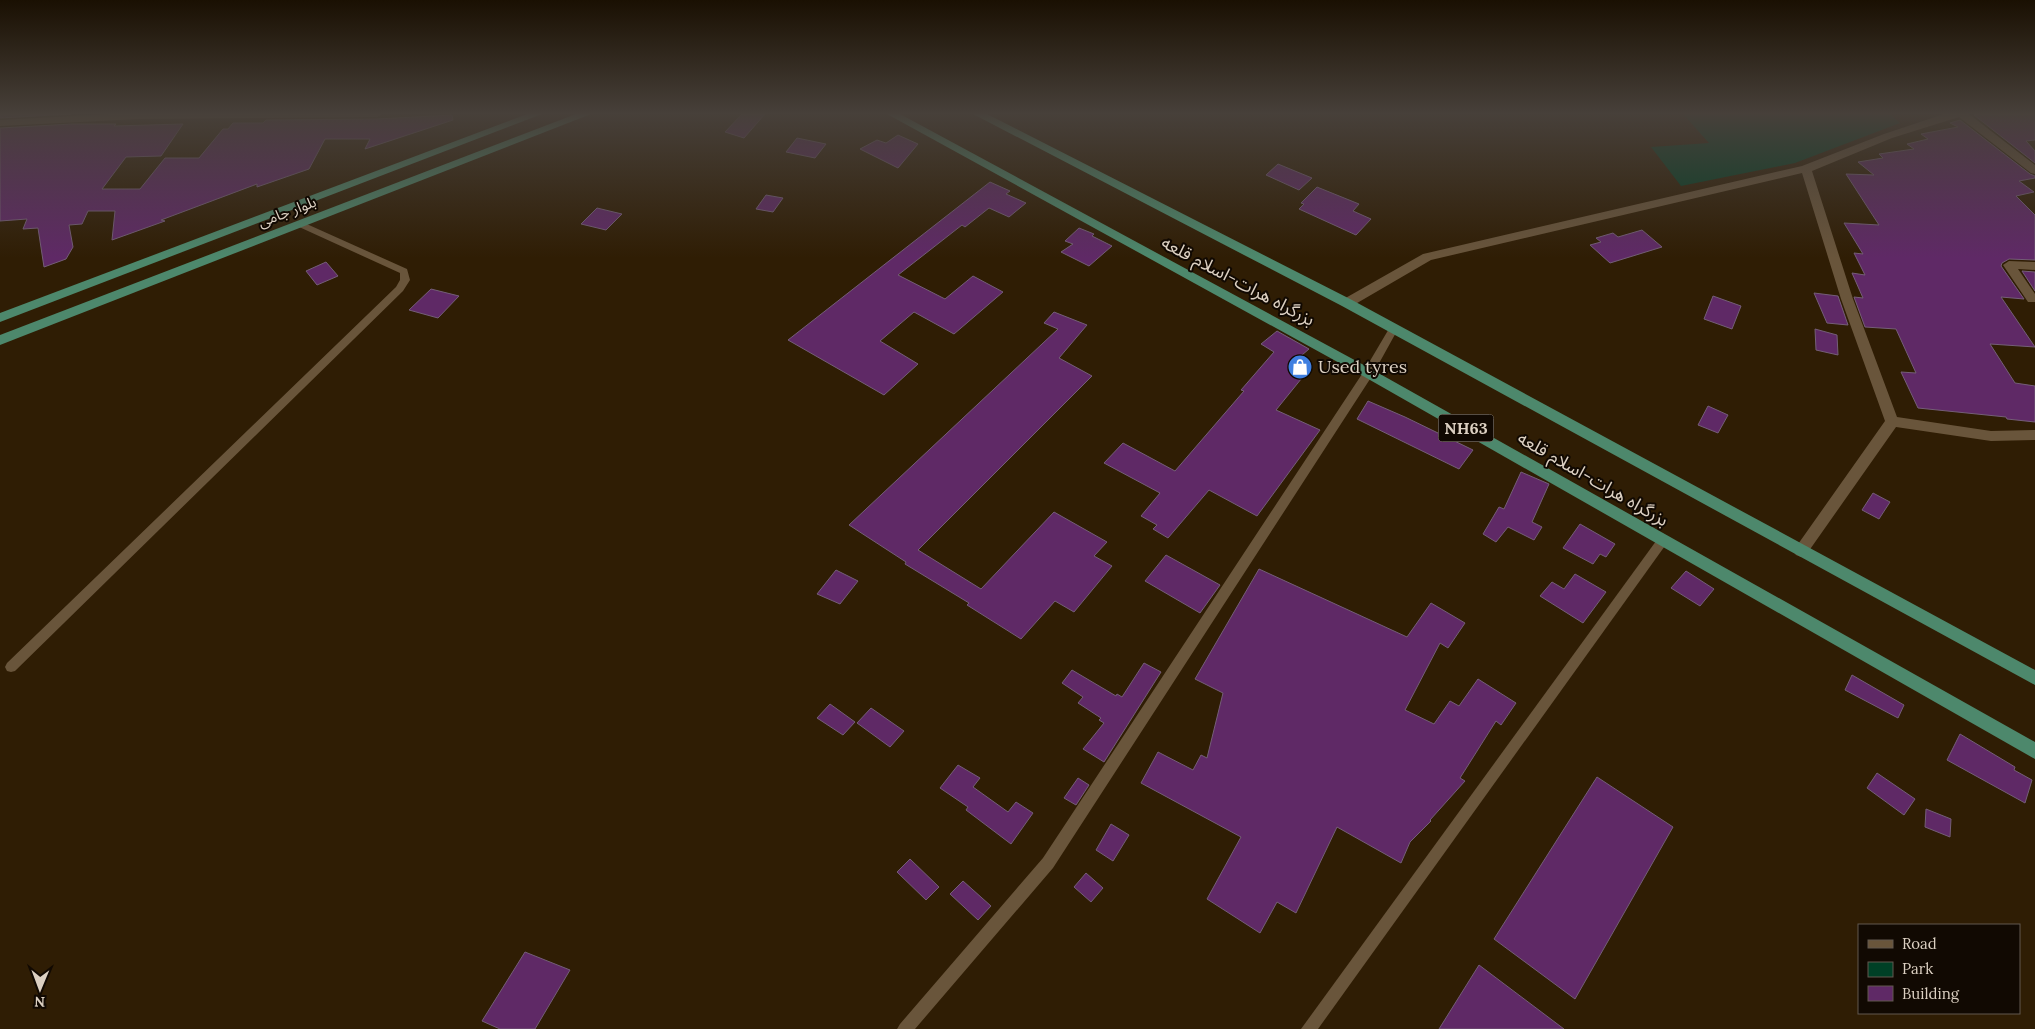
<svg xmlns="http://www.w3.org/2000/svg" width="2035" height="1029" viewBox="0 0 2035 1029" font-family="Lora,'Noto Sans Arabic',serif">
<rect width="100%" height="100%" fill="#2f1d04"/>
<!-- green -->
<path fill="#004026" d="M1683,114h207l10,9 -105,40 -114,23 -30,-39 58,-4z"/>
<!-- building -->
<g fill="#5f2966" stroke="#745e77">
<path d="M0,114h71l-71,4z"/>
<path d="M742,114h23l-21,24 -19,-6z"/>
<path d="M1976,114h59v26l-9,1 9,10v12l-61,-48z"/>
<path d="M452,115l1,5 -88,29 5,-10h-45l-16,30 -52,18v-3l-96,36 4,1 -53,19 3,-29h-27l-6,13 -13,1 4,22 -7,12 -22,8 -6,-39 -15,1 4,-10 -27,2v-93l72,-4h44l-2,2 69,-2 -22,32 -35,1 -24,32h38l25,-31h34l24,-29h5l5,-6h30l3,-3 111,-1z"/>
<path d="M1960,120l70,54 5,2v2l-16,3 15,11 -18,4 19,19v45l-26,-1 -7,4 -1,3 23,33 -23,-2 34,50 -45,-3 25,39 20,3v36l-28,-3 -1,-2 -88,-9 -17,-36 15,1 -20,-44 -31,-2 -11,-30 9,1 -11,-25 13,2 -11,-22 9,1 -19,-31 35,2 -33,-51 28,1 -16,-13 25,-4 -4,-4 35,-5 -7,-5 21,-5 -7,-5 37,-7 -8,-4z"/>
<path d="M898,135l20,9 -20,24 -38,-19 17,-9 9,3z"/>
<path d="M797,138l29,6 -11,14 -29,-6z"/>
<path d="M1278,164l34,14 -13,12 -33,-15z"/>
<path d="M990,182l20,9 -4,3 20,9 -17,14 -20,-9 -24,19 -3,-2 -64,50 47,24 28,-23 30,16 -49,42 -40,-22 -34,29 38,23 -34,31 -96,-55z"/>
<path d="M1317,187l42,17 -6,7 18,8 -15,16 -57,-26 5,-5 -3,-1z"/>
<path d="M766,195l17,3 -10,14 -17,-3z"/>
<path d="M597,208l25,6 -16,16 -25,-6z"/>
<path d="M1079,228l15,6 -2,2 20,10 -23,20 -28,-14 12,-8 -8,-3z"/>
<path d="M1642,230l20,17 -52,16 -20,-18 11,-3 -5,-4 17,-5 5,4z"/>
<path d="M326,262l12,14 -21,9 -11,-14z"/>
<path d="M2022,271l13,1v19z"/>
<path d="M431,289l28,7 -21,22 -29,-8z"/>
<path d="M1814,293l24,3 10,29 -21,-2z"/>
<path d="M1713,296l28,10 -9,23 -28,-10z"/>
<path d="M1054,312l33,13 -28,33 33,18 -174,174 63,39 73,-77 53,30 -13,14 18,10 -38,46 -19,-11 -34,38 -54,-34 2,-2 -64,-39 1,-2 -57,-37 209,-196 -14,-6z"/>
<path d="M1815,329l22,6 1,20 -22,-5z"/>
<path d="M1277,331l32,18 -14,12 15,7 -34,42 44,20 -63,86 -48,-26 -41,48 -15,-9 4,-4 -16,-9 19,-23 -56,-30 19,-20 52,28 69,-80 -3,-1 33,-38 -13,-8z"/>
<path d="M1368,401l37,16 68,33 -14,19 -102,-50z"/>
<path d="M1708,406l20,9 -10,18 -20,-8z"/>
<path d="M1521,472l28,12 -17,38 10,5 -8,13 -26,-13 -12,15 -13,-8 16,-27 5,2z"/>
<path d="M1873,493l17,9 -11,17 -17,-9z"/>
<path d="M1580,524l35,20 -9,13 -6,-3 -7,10 -30,-16z"/>
<path d="M1166,555l54,30 -20,28 -55,-32z"/>
<path d="M1259,569l148,68 24,-34 34,20 -17,25 -8,-5 -35,67 29,14 16,-23 9,5 19,-27 38,24 -15,22 -5,-4 -36,57 5,3 -35,39 1,1 -21,21 -9,21 -64,-36 -41,86 -19,-11 -17,31 -53,-34 34,-62 -100,-54 17,-31 35,18 8,-15 6,3 16,-65 -28,-14z"/>
<path d="M836,570l22,11 -18,23 -23,-10z"/>
<path d="M1686,571l28,18 -14,17 -29,-18z"/>
<path d="M1575,574l31,18 -23,31 -43,-27 12,-14 12,7z"/>
<path d="M1144,663l17,9 -57,90 -21,-13 21,-26 -5,-3 2,-2 -23,-15 5,-6 -21,-14 10,-13 44,26 1,-2 5,3z"/>
<path d="M1852,675l52,30 -6,13 -53,-28z"/>
<path d="M830,704l25,18 -12,13 -26,-17z"/>
<path d="M871,708l33,23 -14,16 -33,-24z"/>
<path d="M1960,734l55,33 -1,3 18,10 -7,23 -78,-43z"/>
<path d="M958,765l22,13 -7,9 35,25 8,-10 17,11 -22,31 -45,-34 2,-3 -28,-19z"/>
<path d="M1877,773l38,26 -11,16 -37,-27z"/>
<path d="M1597,777l76,50 -98,172 -81,-60z"/>
<path d="M1078,778l11,7 -13,20 -12,-7z"/>
<path d="M1926,809l25,10 -1,18 -25,-10z"/>
<path d="M1111,824l18,11 -16,26 -17,-11z"/>
<path d="M910,859l29,28 -13,13 -29,-28z"/>
<path d="M1086,873l17,15 -12,14 -17,-15z"/>
<path d="M963,881l28,25 -13,14 -28,-26z"/>
<path d="M525,952l45,18 -35,59h-35l-18,-8z"/>
<path d="M1479,965l85,64h-125z"/>
</g>
<g fill="none" stroke-linecap="round" stroke-linejoin="round">
<!-- service -->
<g fill="#69553b" fill-rule="evenodd">
<path d="M300,221l107,48 3,11 -7,11 -388,380 -4,1 -4,-1 -2,-4 2,-4 389,-376 4,-7v-7l-103,-47 -1,-2z"/>
<path d="M1393,326l5,3 -26,47 -319,492 -138,161h-18l3,-5 143,-166 321,-487 26,-44z"/>
<path d="M1663,535l4,2 2,3 -2,3 -349,486h-17l358,-492z"/>
</g>
<!-- minor -->
<g fill="#69553b" fill-rule="evenodd">
<path d="M110,114h272l-5,3 -238,2 -139,7v-6z"/>
<path d="M1944,114h25l66,51v9l-4,-1 -72,-56 -67,21 -80,33 41,128 44,118 94,14 44,-1v10l-44,1 -95,-14 -90,128 -5,2 -5,-2 -3,-4 3,-4 89,-126 -44,-122 -39,-126 -371,87 -79,46 -5,1 -6,-4 1,-3 81,-46 379,-88 82,-32z"/>
<path d="M2009,261l26,1v8l-17,-1 17,25v8h-7l-25,-37z"/>
</g>
<!-- trunk -->
<g fill="#4d886c" fill-rule="evenodd">
<path d="M527,114h15l-542,208v-9z"/>
<path d="M576,114h15l-591,231v-10z"/>
<path d="M887,114h13l473,256 662,372v17l-672,-383z"/>
<path d="M973,114h14l365,186 683,370v15l-693,-379z"/>
</g>
</g>
<!-- sky -->
<linearGradient id="sky" x2="0" y2="1"><stop stop-color="#1a1002"/><stop offset="0.44" stop-color="#47403a"/><stop offset="1" stop-color="#47403a" stop-opacity="0"/></linearGradient>
<rect width="2035" height="258" fill="url(#sky)"/>
<!-- icons -->
<defs>
<symbol id="shop-disc" viewBox="-11 -11 22 22"><circle r="9.5" fill="#3f7fe0" stroke="#110902"/><path d="M-5-2.5h2.3a2.7 3.5 0 0 1 5.4 0H5L5.5 6h-11ZM-1.5-2.5h3a1.5 2.3 0 0 0-3 0Z" fill="#fff"/></symbol>
</defs>
<g fill-rule="evenodd">
<use href="#shop-disc" x="1286" y="353" width="28" height="28"/>
</g>
<g text-anchor="middle" stroke-width="4" stroke-linejoin="round" paint-order="stroke">
<!-- far-street labels -->
<g font-size="15" fill="#dcd0c2" stroke="#110902">
<text transform="translate(287 212) rotate(-21)" y="5">بلوار جامی</text>
</g>
<!-- shield labels -->
<rect fill="#110902" stroke="#9f9488" stroke-width="1" x="1438.5" y="414.5" width="55" height="27" rx="4"/>
<g font-size="16" font-weight="bold" fill="#dcd0c2">
<text x="1466" y="434">NH63</text>
</g>
<!-- street labels -->
<g font-size="18" fill="#dcd0c2" stroke="#110902">
<text transform="translate(1238 281) rotate(28)" y="6">بزرگراه هرات-اسلام قلعه</text>
<text transform="translate(1593 479) rotate(30)" y="6">بزرگراه هرات-اسلام قلعه</text>
</g>
<!-- poi labels -->
<g font-size="18" fill="#dcd0c2" stroke="#110902" text-anchor="start">
<text x="1318" y="373">Used tyres</text>
</g>
</g>
<!-- legend -->
<rect x="1858" y="924" width="162" height="90" fill="#110902" stroke="#62594f"/>
<rect x="1868" y="940" width="25" height="8" fill="#69553b" stroke="#62594f"/>
<text x="1902" y="949" font-size="15" fill="#dcd0c2">Road</text>
<rect x="1868" y="962" width="25" height="15" fill="#004026" stroke="#62594f"/>
<text x="1902" y="974" font-size="15" fill="#dcd0c2">Park</text>
<rect x="1868" y="986" width="25" height="15" fill="#5f2966" stroke="#62594f"/>
<text x="1902" y="999" font-size="15" fill="#dcd0c2">Building</text>
<!-- north arrow -->
<g transform="translate(40 989) rotate(181)" stroke="#110902" stroke-width="4" paint-order="stroke">
<path d="M0-4L9 19L0 12L-9 19Z" fill="#dcd0c2"/>
<text y="-8" font-size="14" font-weight="bold" text-anchor="middle" fill="#dcd0c2">N</text>
</g>
</svg>
